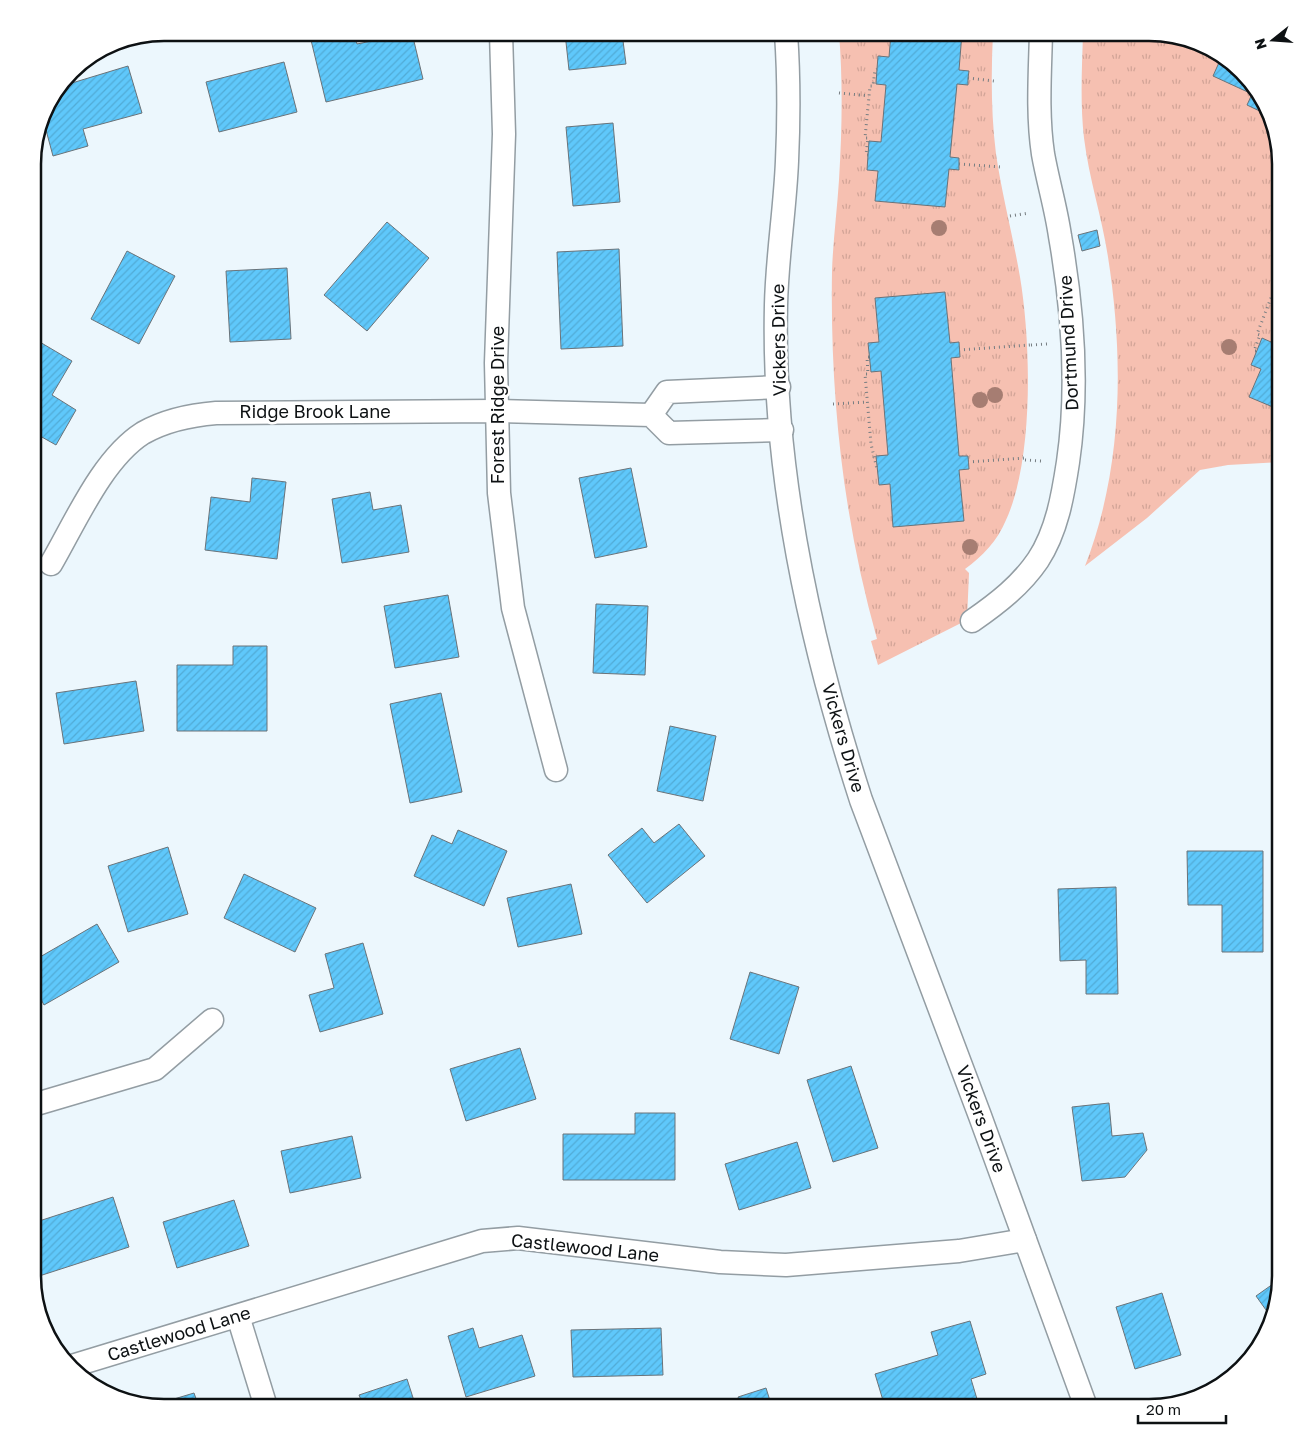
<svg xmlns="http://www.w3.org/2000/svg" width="1313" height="1440" viewBox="0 0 1313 1440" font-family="'Golos Text',sans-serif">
<defs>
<pattern id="grass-tufts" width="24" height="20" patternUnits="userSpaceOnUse" patternTransform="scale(1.25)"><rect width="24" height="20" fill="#f6c0b1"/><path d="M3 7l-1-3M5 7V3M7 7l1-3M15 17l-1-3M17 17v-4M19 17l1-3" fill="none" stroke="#d2a497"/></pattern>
<pattern id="building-hatch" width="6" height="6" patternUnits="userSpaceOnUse" patternTransform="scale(1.25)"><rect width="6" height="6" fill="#5fc8fb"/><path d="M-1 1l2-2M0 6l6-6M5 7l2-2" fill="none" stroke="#51abd6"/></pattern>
</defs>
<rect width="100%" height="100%" fill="#ecf7fd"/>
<!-- grass -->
<g fill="url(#grass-tufts)">
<path d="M839,33h154c-2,40 -2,81 3,121 6,41 17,82 24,123 11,65 14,182 -14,243 -8,20 -24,37 -41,49l4,4 -2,47 -89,45 -7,-24 6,-2c-34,-121 -47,-243 -45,-368 1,-30 5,-60 7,-91 3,-49 4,-98 0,-147z"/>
<path d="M1083,33h74l50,13 46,38 20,38 7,42v298l-52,3 -28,5 -53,48 -62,48c38,-97 39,-207 23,-309 -6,-40 -19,-78 -24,-119 -4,-35 -2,-70 -1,-105z"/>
</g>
<!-- building -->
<g fill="url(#building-hatch)" stroke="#6a7379">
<path d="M323,33h31l3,11 55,-11 11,46 -97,23 -16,-66z"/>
<path d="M565,33h57l4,31 -57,6z"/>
<path d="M891,33h71l-3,37 10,1 -1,7v7l-11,-1 -7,73 9,1v12l-10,-1 -4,38 -70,-6 3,-30 -11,-1 2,-29 12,1 5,-57 -10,-1 1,-15 1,-13 11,1z"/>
<path d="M1221,58l32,26 17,32 -23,-11 5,-11 -39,-18z"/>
<path d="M284,62l13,50 -78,20 -13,-50z"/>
<path d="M128,66l14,47 -59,16 5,17 -35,10 -10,-37 3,-13 16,-20z"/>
<path d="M613,123l7,79 -47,4 -7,-79z"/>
<path d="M387,222l42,36 -62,73 -43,-36z"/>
<path d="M1097,230l3,16 -18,5 -4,-16z"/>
<path d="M619,249l4,97 -62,3 -4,-97z"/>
<path d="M127,251l48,25 -36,68 -48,-25z"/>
<path d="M287,268l4,71 -61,3 -4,-71z"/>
<path d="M945,292l5,51 9,-1 1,15 -9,1 8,98h9l1,13 -10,1 5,51 -71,6 -3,-43 -11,1 -3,-29 12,-1 -7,-84 -10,1 -3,-29 11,-1 -4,-44z"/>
<path d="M1280,319v91l-31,-13 12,-28 -10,-4 11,-27 9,4z"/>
<path d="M33,338l39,23 -20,34 24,15 -20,35 -23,-13z"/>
<path d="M631,468l16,79 -52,11 -16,-80z"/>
<path d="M252,478l34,4 -9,77 -72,-9 6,-53 39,5z"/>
<path d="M370,492l3,18 28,-5 8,47 -67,11 -10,-64z"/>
<path d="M448,595l11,62 -64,11 -11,-62z"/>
<path d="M596,604l52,2 -3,69 -52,-2z"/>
<path d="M233,646h34v85h-90v-66h56z"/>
<path d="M136,681l8,50 -80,13 -8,-51z"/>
<path d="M441,693l21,99 -52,11 -20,-99z"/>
<path d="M670,726l46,10 -13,65 -46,-10z"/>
<path d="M679,824l26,32 -58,47 -39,-48 34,-27 12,15z"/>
<path d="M458,830l49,21 -23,55 -70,-30 18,-41 20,9z"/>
<path d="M168,847l20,67 -60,18 -20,-66z"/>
<path d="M1187,851h76v101h-41v-47h-34z"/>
<path d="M244,874l72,34 -21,44 -71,-34z"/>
<path d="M571,884l11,50 -64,13 -11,-49z"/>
<path d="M1116,887l2,107h-32v-34l-26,1 -2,-72z"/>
<path d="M97,924l22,38 -75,43 -11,-21v-23z"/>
<path d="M363,943l20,71 -63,18 -11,-37 25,-7 -9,-34z"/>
<path d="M750,972l49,15 -20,67 -49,-15z"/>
<path d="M520,1048l16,51 -70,22 -16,-52z"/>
<path d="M851,1066l27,82 -45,14 -26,-82z"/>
<path d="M1109,1103l3,33 31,-3 4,17 -22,27 -43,4 -10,-74z"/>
<path d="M635,1113h40v67h-112v-46h72z"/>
<path d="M352,1136l9,42 -71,15 -9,-42z"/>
<path d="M797,1142l14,46 -72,22 -14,-46z"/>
<path d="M113,1197l16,50 -96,31v-55z"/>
<path d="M234,1200l15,46 -72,22 -14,-46z"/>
<path d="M1280,1279l-9,38 -15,-21z"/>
<path d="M1162,1293l19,62 -46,14 -19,-62z"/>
<path d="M970,1321l16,53 -15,5 6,20 -29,8h-63l-10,-33 63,-19 -7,-23z"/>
<path d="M473,1328l6,20 43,-13 13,41 -69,21 -18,-61z"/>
<path d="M661,1328l2,47 -90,2 -2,-47z"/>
<path d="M407,1379l9,28h-52l-5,-12z"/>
<path d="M766,1388l6,19h-30l-4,-10z"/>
<path d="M194,1393l5,14h-35l-10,-2z"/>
</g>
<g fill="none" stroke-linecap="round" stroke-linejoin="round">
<defs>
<g id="minor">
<path d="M501,33l3,101 -8,229 3,130 14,115 43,162"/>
<path d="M786,33c3,43 3,85 1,128 -2,49 -10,96 -11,144 -4,167 34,337 85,495l119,316 106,291"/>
<path d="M651,415l16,-23 112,-5"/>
<path d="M51,564c24,-41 51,-105 92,-131 23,-13 48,-18 73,-20l280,-2 155,4 18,18 113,-3"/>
<path d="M972,621c26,-18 49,-36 66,-61 19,-29 25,-65 30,-98 11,-75 5,-152 -8,-226 -4,-28 -12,-54 -17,-82 -6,-40 -3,-81 -2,-121"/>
<path d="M33,1105l122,-36 57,-49"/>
<path d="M238,1316l28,91"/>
<path d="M72,1366l410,-125 36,-3 202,24 66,3 173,-14 66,-11"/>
</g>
</defs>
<!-- minor casing -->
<use href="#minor" stroke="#939da3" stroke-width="25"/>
<!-- path -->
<g stroke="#767d81" stroke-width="3" stroke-dasharray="1 4" stroke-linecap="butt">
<path d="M968,78l26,3"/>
<path d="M839,93l30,3"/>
<path d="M1260,112l12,7"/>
<path d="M868,155h-2l2,-17h-3l5,-52h3l2,-16 2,-1"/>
<path d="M959,164l42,3"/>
<path d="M1010,216l19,-3"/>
<path d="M1031,345l16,-1"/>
<path d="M959,350l71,-5"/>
<path d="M1256,351h-2l6,-16 -3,-1 19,-49h4"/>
<path d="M869,357h-2l1,17h-3l6,70 6,25"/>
<path d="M833,404l35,-2"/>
<path d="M1025,460l16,1"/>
<path d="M968,462l57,-4"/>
</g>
<!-- minor -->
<use href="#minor" stroke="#fff" stroke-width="22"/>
</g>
<!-- trees -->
<g fill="#a67d72">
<circle cx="939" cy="228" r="8"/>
<circle cx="1229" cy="347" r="8"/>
<circle cx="995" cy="395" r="8"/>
<circle cx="980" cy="400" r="8"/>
<circle cx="970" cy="547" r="8"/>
</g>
<g text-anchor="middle" stroke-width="5" stroke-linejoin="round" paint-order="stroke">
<!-- street labels -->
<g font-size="18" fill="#0d1113" stroke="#fff">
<text transform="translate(779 340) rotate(-91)" y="6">Vickers Drive</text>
<text transform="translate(1069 343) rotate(-93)" y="6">Dortmund Drive</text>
<text transform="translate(498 405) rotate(-90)" y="6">Forest Ridge Drive</text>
<text x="315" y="418">Ridge Brook Lane</text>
<text transform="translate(843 738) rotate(74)" y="6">Vickers Drive</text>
<text transform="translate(981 1119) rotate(70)" y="6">Vickers Drive</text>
<text transform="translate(585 1248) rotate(6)" y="6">Castlewood Lane</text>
<text transform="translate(179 1334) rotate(-17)" y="6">Castlewood Lane</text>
</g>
</g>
<!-- crop -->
<path d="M0 0H1313V1440H0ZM164 41H1149A123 123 0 0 1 1272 164V1276A123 123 0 0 1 1149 1399H164A123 123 0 0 1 41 1276V164A123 123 0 0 1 164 41Z" fill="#fff" fill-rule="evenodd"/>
<path fill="none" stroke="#0d1113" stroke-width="2.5" d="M164 41H1149A123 123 0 0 1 1272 164V1276A123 123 0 0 1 1149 1399H164A123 123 0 0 1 41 1276V164A123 123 0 0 1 164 41Z"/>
<!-- north arrow -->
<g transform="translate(1273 40) rotate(253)" stroke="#ffffff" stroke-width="4" paint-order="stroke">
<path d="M0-4L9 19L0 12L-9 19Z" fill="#0d1113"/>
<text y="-8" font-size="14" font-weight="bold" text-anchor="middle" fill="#0d1113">N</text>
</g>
<!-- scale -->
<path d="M1138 1415v8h88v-8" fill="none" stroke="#0d1113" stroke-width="2.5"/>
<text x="1146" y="1415" font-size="15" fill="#0d1113" stroke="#ffffff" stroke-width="4" paint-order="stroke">20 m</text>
</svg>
